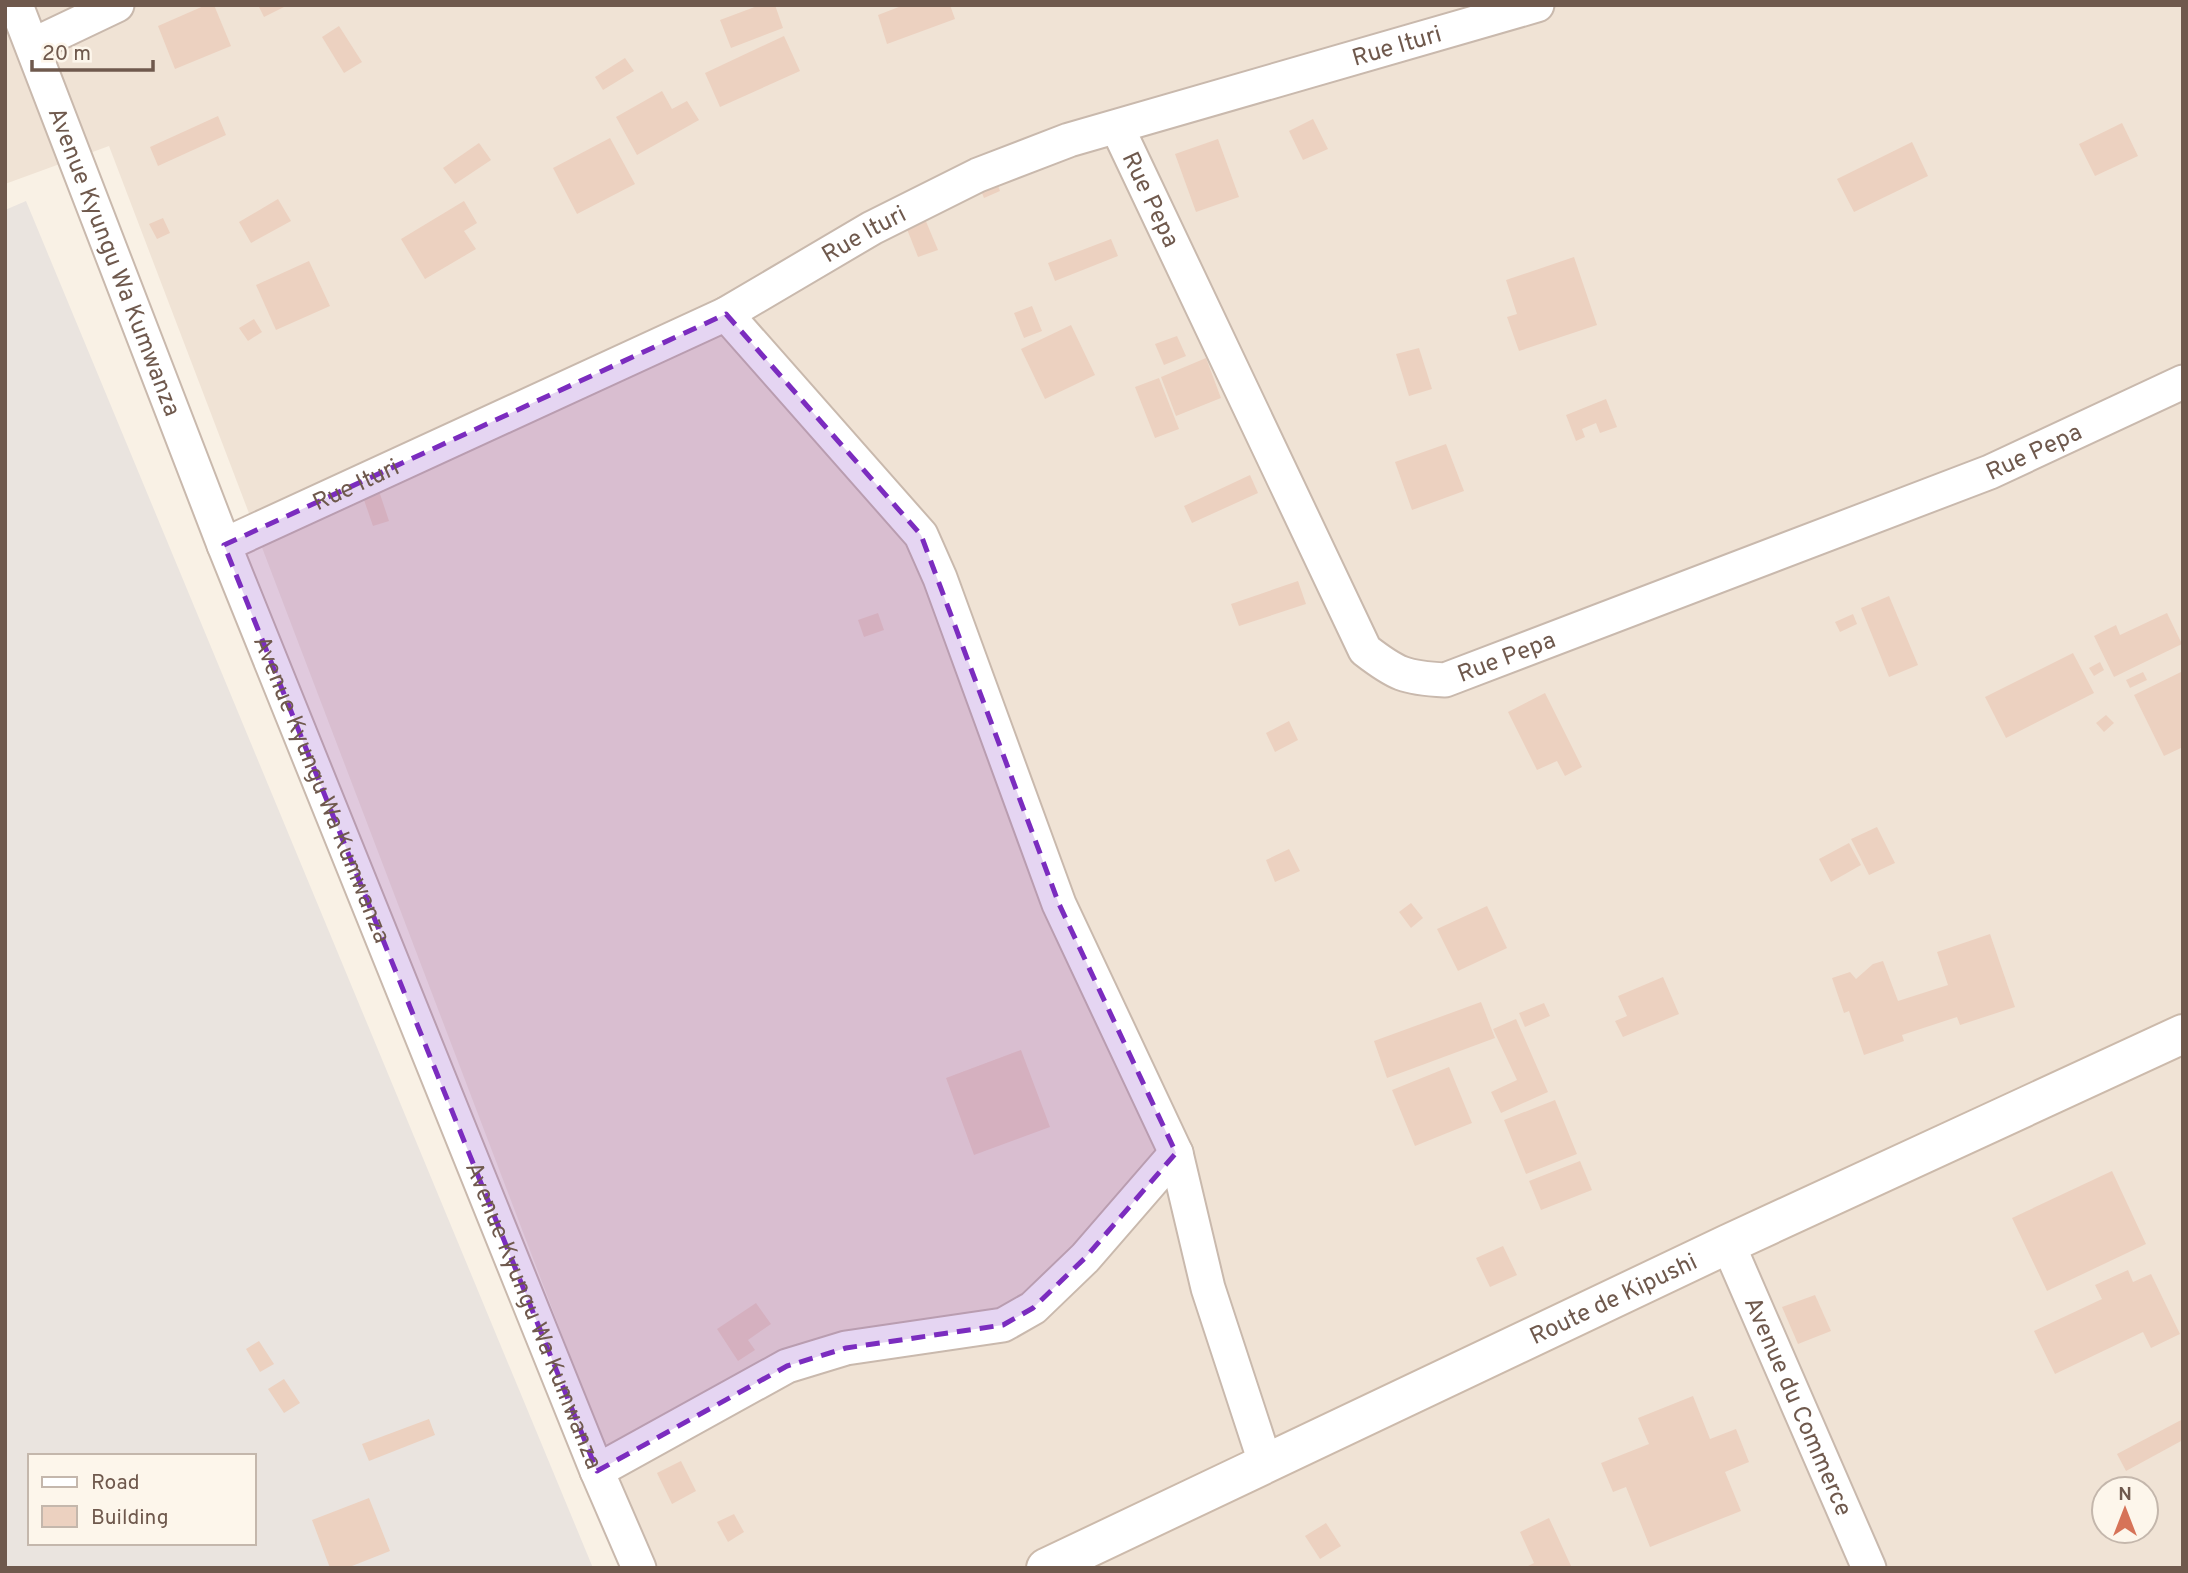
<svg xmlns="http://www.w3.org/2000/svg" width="2188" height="1573" viewBox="0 0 2188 1573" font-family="Overpass,sans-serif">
<rect width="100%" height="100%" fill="#f9f1e5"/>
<!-- residential -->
<path fill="#f0e3d5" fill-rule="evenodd" d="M5,5h2178v1563h-1532l-542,-1422 -104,38zM2104,1489h42v42h-42z"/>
<!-- industrial -->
<path fill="#eae4df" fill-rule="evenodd" d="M26,201l567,1367h-588v-1358zM30,1456h224v87h-224z"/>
<!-- building -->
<g fill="#ecd1c0">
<path d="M206,5h8l17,41 -56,23 -17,-43z"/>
<path d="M258,5h30l-24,12z"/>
<path d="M760,5h15l8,23 -52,20 -11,-28z"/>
<path d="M904,5h46l5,14 -68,25 -9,-29z"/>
<path d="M339,26l23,36 -18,11 -22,-36z"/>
<path d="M784,36l16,35 -80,36 -15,-34z"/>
<path d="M625,58l9,13 -31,19 -8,-13z"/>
<path d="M662,91l10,18 15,-8 12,19 -62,35 -21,-38z"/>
<path d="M218,116l8,19 -68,31 -8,-19z"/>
<path d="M1313,119l15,30 -25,11 -14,-29z"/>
<path d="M2122,123l16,33 -43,20 -16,-32z"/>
<path d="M610,138l25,46 -58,30 -24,-46z"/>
<path d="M1218,139l21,58 -43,15 -21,-58z"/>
<path d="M1912,142l16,34 -74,36 -17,-33z"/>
<path d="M479,143l12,17 -36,24 -12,-16z"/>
<path d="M994,174l6,17 -16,7 -7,-17z"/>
<path d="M278,199l13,22 -40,22 -12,-21z"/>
<path d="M464,201l13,22 -13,8 12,18 -51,30 -24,-40z"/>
<path d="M922,212l16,38 -20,7 -15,-38z"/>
<path d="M163,218l7,15 -13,6 -8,-15z"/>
<path d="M1111,239l7,17 -63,25 -7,-18z"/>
<path d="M1574,257l23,68 -78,26 -12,-34 10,-3 -11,-34z"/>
<path d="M309,261l21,45 -54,24 -20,-45z"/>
<path d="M1032,306l10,25 -18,7 -10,-25z"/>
<path d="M254,319l8,13 -14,9 -9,-13z"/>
<path d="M1071,325l24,50 -50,24 -24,-50z"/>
<path d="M1177,336l9,20 -22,9 -9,-21z"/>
<path d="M1419,348l13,41 -23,7 -13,-42z"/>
<path d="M1206,358l15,40 -45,18 -15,-39z"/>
<path d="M1159,378l20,51 -24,9 -20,-51z"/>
<path d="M1606,399l11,28 -17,6 -4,-10 -14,6 3,8 -9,4 -10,-26z"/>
<path d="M1446,444l18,47 -52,19 -17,-48z"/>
<path d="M1250,475l8,18 -66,30 -8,-17z"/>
<path d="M379,491l10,30 -16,5 -10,-29z"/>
<path d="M1298,581l8,23 -67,22 -8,-22z"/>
<path d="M1889,596l29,69 -29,12 -28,-69z"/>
<path d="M878,613l6,17 -20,7 -6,-17z"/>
<path d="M2167,613l15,31 -68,33 -20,-41 22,-11 4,10z"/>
<path d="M1853,614l4,10 -17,8 -5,-10z"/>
<path d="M2073,653l21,40 -88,45 -21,-41z"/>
<path d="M2100,662l4,8 -10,6 -5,-8z"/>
<path d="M2183,671v76l-19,9 -30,-61z"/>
<path d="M2143,672l4,8 -17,8 -4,-8z"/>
<path d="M1545,693l37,74 -17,9 -8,-15 -20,9 -29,-58z"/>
<path d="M2106,715l8,8 -10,9 -8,-9z"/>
<path d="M1289,721l9,19 -23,12 -9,-19z"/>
<path d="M1877,827l18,36 -26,12 -18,-36z"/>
<path d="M1849,843l12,22 -30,17 -12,-23z"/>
<path d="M1289,849l11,22 -25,11 -9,-22z"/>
<path d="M1411,903l12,15 -12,10 -12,-16z"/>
<path d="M1487,906l20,42 -49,23 -21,-42z"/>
<path d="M1990,934l25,73 -55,18 -3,-8 -55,18 2,6 -40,14 -15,-44 -5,2 -12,-35 18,-6 6,7 17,-15 10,-3 15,40 50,-16 -11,-33z"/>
<path d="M1663,977l16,37 -56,23 -8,-16 12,-5 -9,-20z"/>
<path d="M1481,1002l14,36 -108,40 -13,-37z"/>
<path d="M1544,1003l6,13 -25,11 -6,-14z"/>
<path d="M1516,1019l32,73 -47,21 -10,-21 26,-12 -24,-51z"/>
<path d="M1021,1050l29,77 -76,28 -28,-77z"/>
<path d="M1449,1067l23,56 -57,23 -23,-56z"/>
<path d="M1555,1100l22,54 -51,20 -22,-54z"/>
<path d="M1580,1161l12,29 -51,20 -12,-29z"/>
<path d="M2112,1171l34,73 -99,47 -35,-73z"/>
<path d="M1503,1246l14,29 -27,12 -14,-29z"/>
<path d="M2128,1270l5,12 18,-8 29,60 -29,14 -8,-16 -88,42 -21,-43 68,-32 -7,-14z"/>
<path d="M1815,1295l16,36 -33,13 -16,-37z"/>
<path d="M756,1303l15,21 -23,16 7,10 -17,11 -21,-32z"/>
<path d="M259,1341l15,23 -14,8 -14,-23z"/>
<path d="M284,1379l16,24 -16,10 -16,-24z"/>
<path d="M1693,1396l17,43 26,-10 13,33 -24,10 16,39 -91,36 -24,-60 -13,5 -12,-29 48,-19 -11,-26z"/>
<path d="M429,1419l6,16 -66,26 -7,-17z"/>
<path d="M2183,1419v21l-57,31 -9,-17z"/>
<path d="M681,1461l15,30 -24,13 -15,-31z"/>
<path d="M369,1498l21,53 -43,17h-17l-18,-48z"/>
<path d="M734,1514l10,18 -16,10 -11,-20z"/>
<path d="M1549,1518l23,50h-48l10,-5 -14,-31z"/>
<path d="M1326,1523l15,23 -21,13 -15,-23z"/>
</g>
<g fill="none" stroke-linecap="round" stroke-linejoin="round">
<defs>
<g id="street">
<path id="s1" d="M16,5l208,540 373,926 42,97"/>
<path d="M33,45l84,-40"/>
<path id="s2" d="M1117,127l248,523c31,24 40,28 80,30l545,-208 193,-90"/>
<path d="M726,314l195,221 19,43 119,326 117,249 32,135 57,174"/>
<path id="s3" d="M224,545l502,-231 146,-86 106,-53 91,-35 468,-135"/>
<path id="s4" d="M1728,1244l141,324"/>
<path d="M597,1471l190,-105 59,-18 157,-23 30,-17 52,-50 91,-105"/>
</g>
<g id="secondary">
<path id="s5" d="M1046,1568l682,-324 455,-210"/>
</g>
</defs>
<!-- street casing -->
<use href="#street" stroke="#c9b9ad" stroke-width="37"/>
<!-- secondary casing -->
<use href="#secondary" stroke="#ccbaab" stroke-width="42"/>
<!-- street -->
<use href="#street" stroke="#fff" stroke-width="33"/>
<!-- secondary -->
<use href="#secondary" stroke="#fff" stroke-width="38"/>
</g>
<!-- marked area -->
<path fill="#7b2cbf" fill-opacity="0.2" stroke="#7b2cbf" stroke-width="5" stroke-dasharray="14 9" stroke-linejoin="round" d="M726,314l195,221 138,369 117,249 -91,105 -52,50 -30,17 -157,23 -59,18 -190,105 -373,-926z"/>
<g text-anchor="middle" stroke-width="7" stroke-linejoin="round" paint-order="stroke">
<!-- street labels -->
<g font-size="24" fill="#6f594d" stroke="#fdf6eb">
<text dy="8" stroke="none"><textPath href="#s3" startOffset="1279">Rue Ituri</textPath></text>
<text dy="8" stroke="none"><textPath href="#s2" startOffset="80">Rue Pepa</textPath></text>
<text dy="8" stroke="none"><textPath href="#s3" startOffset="712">Rue Ituri</textPath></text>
<text dy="8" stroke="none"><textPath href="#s1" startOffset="275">Avenue Kyungu Wa Kumwanza</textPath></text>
<text dy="8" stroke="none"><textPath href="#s2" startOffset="1298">Rue Pepa</textPath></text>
<text dy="8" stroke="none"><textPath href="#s3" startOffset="145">Rue Ituri</textPath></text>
<text dy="8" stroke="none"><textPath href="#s2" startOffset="732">Rue Pepa</textPath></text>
<text dy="8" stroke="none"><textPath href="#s1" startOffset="842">Avenue Kyungu Wa Kumwanza</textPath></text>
<text dy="8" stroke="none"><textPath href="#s5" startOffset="628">Route de Kipushi</textPath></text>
<text dy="8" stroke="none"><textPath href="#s1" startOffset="1409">Avenue Kyungu Wa Kumwanza</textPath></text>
<text dy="8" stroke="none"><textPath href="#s4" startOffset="177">Avenue du Commerce</textPath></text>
</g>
</g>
<!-- border -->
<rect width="2188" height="1573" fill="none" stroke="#6f594d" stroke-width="14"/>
<!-- legend -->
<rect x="28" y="1454" width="228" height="91" fill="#fdf6eb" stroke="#c4b7ac" stroke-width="2"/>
<rect x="42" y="1477" width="35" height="10" fill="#ffffff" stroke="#c4b7ac" stroke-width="2"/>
<text x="91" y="1489" font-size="21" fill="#6f594d">Road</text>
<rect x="42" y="1506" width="35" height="21" fill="#ecd1c0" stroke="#c4b7ac" stroke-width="2"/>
<text x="91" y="1524" font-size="21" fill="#6f594d">Building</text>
<!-- north arrow -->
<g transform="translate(2125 1510)"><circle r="33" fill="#fdf6eb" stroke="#c4b7ac" stroke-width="2"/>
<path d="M0-5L12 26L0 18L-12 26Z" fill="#d67358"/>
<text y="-10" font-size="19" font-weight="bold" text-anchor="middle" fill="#6f594d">N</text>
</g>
<!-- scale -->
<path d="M32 60v10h121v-10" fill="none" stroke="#6f594d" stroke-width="3.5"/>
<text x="42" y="60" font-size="21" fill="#6f594d" stroke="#fdf6eb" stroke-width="5" paint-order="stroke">20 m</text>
</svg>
